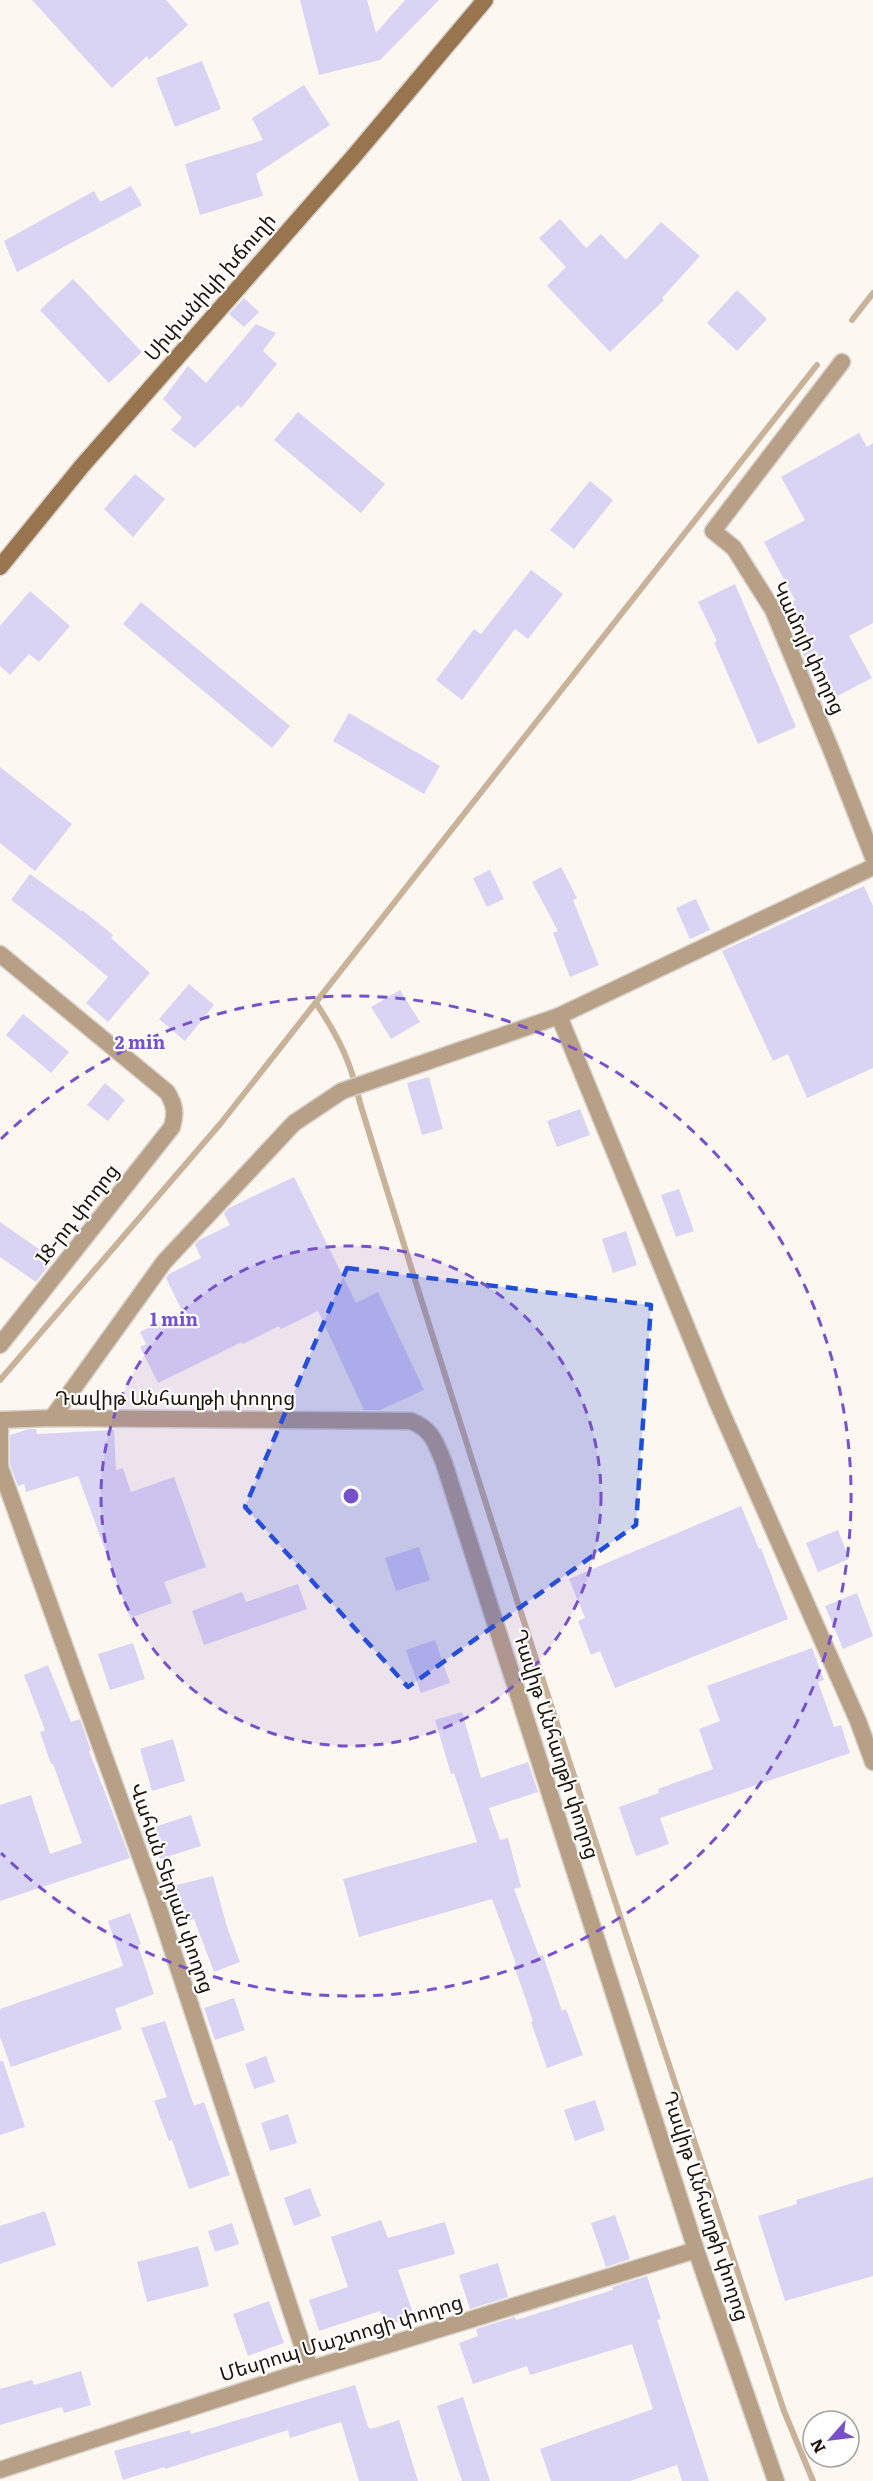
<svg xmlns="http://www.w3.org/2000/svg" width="873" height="2481" viewBox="0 0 873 2481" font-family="Literata,'Noto Sans Armenian',serif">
<rect width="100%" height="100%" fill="#fdf7f2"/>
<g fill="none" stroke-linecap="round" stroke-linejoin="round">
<!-- stream -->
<g stroke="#c9b29a" stroke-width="6">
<path d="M852,320l21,-27"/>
<path d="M316,1003c23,35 35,59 44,100 135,438 279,873 424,1308l29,70"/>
<path d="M0,1380l221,-257 596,-758"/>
</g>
</g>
<!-- building -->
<g fill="#d9d4f3">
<path d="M32,0h134l22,25 -39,35 -2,-4 -35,32z"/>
<path d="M300,0h67l9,33 29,-33h34l-59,60 -61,15z"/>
<path d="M202,61l19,48 -46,18 -19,-49z"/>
<path d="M304,85l26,40 -74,49 7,22 -63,19 -15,-51 78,-24 -11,-22z"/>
<path d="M131,186l11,19 -125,67 -13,-31 90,-50 6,11z"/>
<path d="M560,219l26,29 15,-14 25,26 35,-38 39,34 -38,42 2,2 -54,52 -63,-66 19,-19 -27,-29z"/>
<path d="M73,279l69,73 -33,31 -69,-73z"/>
<path d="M737,290l30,29 -30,32 -30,-28z"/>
<path d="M244,298l15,14 -15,15 -15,-13z"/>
<path d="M256,324l20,9 -13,18 14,13 -36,44 -3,-3 -43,43 -24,-18 11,-12 -19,-19 25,-33 18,17z"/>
<path d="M298,412l87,72 -24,29 -87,-73z"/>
<path d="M859,433l8,14 6,-4v180l-24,13 23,42 -44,23 -27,-51 10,-5 -24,-41 8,-4 -31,-58 41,-22 -24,-43z"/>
<path d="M135,474l30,25 -32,38 -29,-28z"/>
<path d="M590,481l23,19 -39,49 -24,-19z"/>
<path d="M531,570l32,24 -35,45 -13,-10 -53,71 -26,-20 38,-51 7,5z"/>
<path d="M735,584l61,143 -38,17 -44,-102 3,-1 -19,-39z"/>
<path d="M30,591l40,35 -31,36 -10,-8 -19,21 -10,-9v-40z"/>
<path d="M141,602l149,124 -18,22 -149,-124z"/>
<path d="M349,713l91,53 -16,28 -91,-53z"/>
<path d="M0,767l72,57 -37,47 -35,-28z"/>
<path d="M561,867l16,31 -4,2 26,65 -29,12 -17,-44 5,-2 -26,-49z"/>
<path d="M490,870l14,29 -17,8 -14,-29z"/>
<path d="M30,874l51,37 1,-1 31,25 -2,3 39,35 -42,49 -22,-19 22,-26 -48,-40 -49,-37z"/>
<path d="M864,886l9,20v162l-66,30 -19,-44 -15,7 -51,-110z"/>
<path d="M696,899l14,31 -20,9 -14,-31z"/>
<path d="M189,984l25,21 -29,36 -26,-22z"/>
<path d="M400,990l20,32 -29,17 -20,-32z"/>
<path d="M23,1014l46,38 -18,21 -45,-38z"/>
<path d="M429,1077l14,52 -21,6 -15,-52z"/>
<path d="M105,1083l20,17 -17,21 -21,-16z"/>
<path d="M580,1109l10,26 -33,12 -10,-26z"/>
<path d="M294,1177l62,126 22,-11 46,98 -44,20h-16l-46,-99 -37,18 -2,-3 -36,18 -1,-2 -84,41 -18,-36 6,-3 -6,-12 42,-21 -16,-33 3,-4 32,-16 -6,-14 4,-4 31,-15 -6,-12 5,-5z"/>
<path d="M679,1189l15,42 -18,6 -15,-42z"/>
<path d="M0,1222l53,37 -17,23 -36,-25z"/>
<path d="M626,1231l11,34 -24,8 -11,-34z"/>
<path d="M29,1429h7l1,5 77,-4 2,40 7,-2 8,24 43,-15 32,90 -42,15 8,21 -42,15 -52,-142 -52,16 -2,-8 -6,2 -8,-21v-30z"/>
<path d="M741,1506l18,43 2,-1 27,71 -173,69 -15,-37 -9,4 -13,-34 7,-3 -16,-39z"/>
<path d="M838,1530l11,29 -31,13 -12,-29z"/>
<path d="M419,1547l11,33 -34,11 -11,-33z"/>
<path d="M298,1584l9,25 -103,36 -12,-34 50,-19 4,10z"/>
<path d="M857,1593l16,43 -30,13 -18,-43z"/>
<path d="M435,1640l15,43 -29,10 -15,-43z"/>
<path d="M133,1643l12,36 -35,11 -12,-36z"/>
<path d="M812,1648l12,32 -6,2 16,45 7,-2 9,28 -190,65 9,26 -33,12 -17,-49 40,-14 -1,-4 55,-20 -14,-40 21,-8 -13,-35z"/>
<path d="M48,1665l23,57 9,-3 11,32h-2l41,107 -130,43v-96l31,-10 19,59 32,-11 -29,-79h-2l-11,-32 5,-2 -21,-55z"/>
<path d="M462,1712l19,66 47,-16 10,30 -49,16 11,32 8,-2 13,49 -7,2 25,67 4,-1 19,56 4,-2 17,46 -36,13 -16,-46 2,-1 -19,-56 2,-1 -24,-65 -133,38 -16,-58 134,-37 -23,-69 -3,1 -16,-54z"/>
<path d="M173,1739l12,42 -33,10 -12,-42z"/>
<path d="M191,1815l10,31 -41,13 -4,-11 -6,3 -8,-20z"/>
<path d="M213,1876l14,51 13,35 -26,10 -20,-53 -16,4 -9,-36z"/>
<path d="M130,1913l11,31 -3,1 16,49 -39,15 7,20 -111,38 -11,-30v-28l121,-42 2,-2 -15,-44z"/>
<path d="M234,1998l11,32 -30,10 -11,-32z"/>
<path d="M165,2021l29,85 10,-4 26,73 -41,14 -17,-49 -3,1 -15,-40 13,-4 -26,-69z"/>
<path d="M266,2056l9,26 -21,7 -9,-25z"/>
<path d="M0,2061h3l22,66 -25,8z"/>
<path d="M595,2100l10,30 -30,11 -11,-31z"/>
<path d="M288,2114l9,29 -27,8 -9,-28z"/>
<path d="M873,2177v99l-88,25 -27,-85 39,-12 -1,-4z"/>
<path d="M310,2188l11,28 -27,10 -10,-28z"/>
<path d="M45,2211l11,34 -56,19v-38z"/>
<path d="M615,2215l15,44 -24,8 -15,-44z"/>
<path d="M381,2220l7,18 57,-16 10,32 -57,16 16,46 -29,10 -5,-15 -61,20 -10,-31 39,-13 -17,-50z"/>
<path d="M232,2223l7,21 -24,8 -7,-21z"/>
<path d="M198,2246l11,40 -62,16 -10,-40z"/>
<path d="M498,2263l10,34 -38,12 -11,-34z"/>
<path d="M647,2276l14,43 -4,1 52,161h-27l-5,-16 -47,16h-79l-11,-32 113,-40 -21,-65 -102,31 -3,-9 -54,18 -14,-41 19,-7 -2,-7 39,-12 1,3 97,-30 -1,-3z"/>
<path d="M269,2301l15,42 -36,13 -15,-42z"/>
<path d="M81,2371l10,34 -27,8 -2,-6 -62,18v-36l32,-9 2,5z"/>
<path d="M355,2385l13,42 3,2 28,-9 19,61h-59l-18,-59 -51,16 -2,-8 -123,39v-2l-42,13 -9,-29 76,-21 1,4z"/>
<path d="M463,2397l27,84h-28l-25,-75z"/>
</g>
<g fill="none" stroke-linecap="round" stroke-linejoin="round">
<defs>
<g id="minor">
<path d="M842,362l-129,169 21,17 39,62 59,142 41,105"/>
<path d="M0,954l167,138c8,13 9,21 5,35l-172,218"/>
<path d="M559,1016l159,388 140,317 15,41"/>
<path d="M52,1418l112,-156 130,-139 48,-32 217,-75 314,-149"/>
<path d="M0,1420l52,-2 359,3c22,9 24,21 33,42l252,787 80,231"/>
<path d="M0,1420v47l155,430 155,472"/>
<path d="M0,2470l310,-101 386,-119"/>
</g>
<path id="secondary" d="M0,567l82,-101 272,-310 131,-156"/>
</defs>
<!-- minor casing -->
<use href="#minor" stroke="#d9d3cd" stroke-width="19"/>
<!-- secondary casing -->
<use href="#secondary" stroke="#d9d3cd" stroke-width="19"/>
<!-- minor -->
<use href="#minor" stroke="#b8a086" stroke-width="16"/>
<!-- secondary -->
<use href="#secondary" stroke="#98754e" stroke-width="16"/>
</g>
<!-- marked area -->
<path fill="#1d4ed8" fill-opacity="0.2" stroke="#1d4ed8" stroke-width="4.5" stroke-dasharray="12 8" stroke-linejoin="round" d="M347,1268l304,37 -15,220 -228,162 -163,-180z"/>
<!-- distance rings -->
<circle cx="351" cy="1496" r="250" fill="#7651ca" fill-opacity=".12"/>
<g fill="none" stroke="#7651ca" stroke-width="3" stroke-dasharray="10 8">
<circle cx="351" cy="1496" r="250"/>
<path d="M1 1139A500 500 0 1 1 1 1853"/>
</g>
<g text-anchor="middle" stroke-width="4.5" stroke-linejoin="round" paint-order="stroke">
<!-- street labels -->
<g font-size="20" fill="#1c1309" stroke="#fff">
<text transform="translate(210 287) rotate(-49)" y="7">Սիփանիկի խճուղի</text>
<text transform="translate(809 648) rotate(65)" y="7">Կամոյի փողոց</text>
<text transform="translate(77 1214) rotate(-52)" y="7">18-րդ փողոց</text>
<text x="175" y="1405">Դավիթ Անհաղթի փողոց</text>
<text transform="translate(556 1744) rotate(72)" y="7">Դավիթ Անհաղթի փողոց</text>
<text transform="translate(172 1888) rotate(71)" y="7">Վահան Տերյան փողոց</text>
<text transform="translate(706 2206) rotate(72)" y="7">Դավիթ Անհաղթի փողոց</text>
<text transform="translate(341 2338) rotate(-17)" y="7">Մեսրոպ Մաշտոցի փողոց</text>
</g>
</g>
<circle cx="351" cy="1496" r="9" fill="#7651ca" stroke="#fff" stroke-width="3"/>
<g font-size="18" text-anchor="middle" font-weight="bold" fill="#7651ca" stroke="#fff" stroke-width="4.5" stroke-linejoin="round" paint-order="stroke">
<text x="140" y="1049">2 min</text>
<text x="174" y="1326">1 min</text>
</g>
<!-- north arrow -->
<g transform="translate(831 2439) rotate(242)"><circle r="28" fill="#ffffff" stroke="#a4a19d" stroke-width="1.5"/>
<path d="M0-4.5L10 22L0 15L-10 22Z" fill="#7651ca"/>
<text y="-9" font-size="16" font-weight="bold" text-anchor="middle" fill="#1c1309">N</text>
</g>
</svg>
